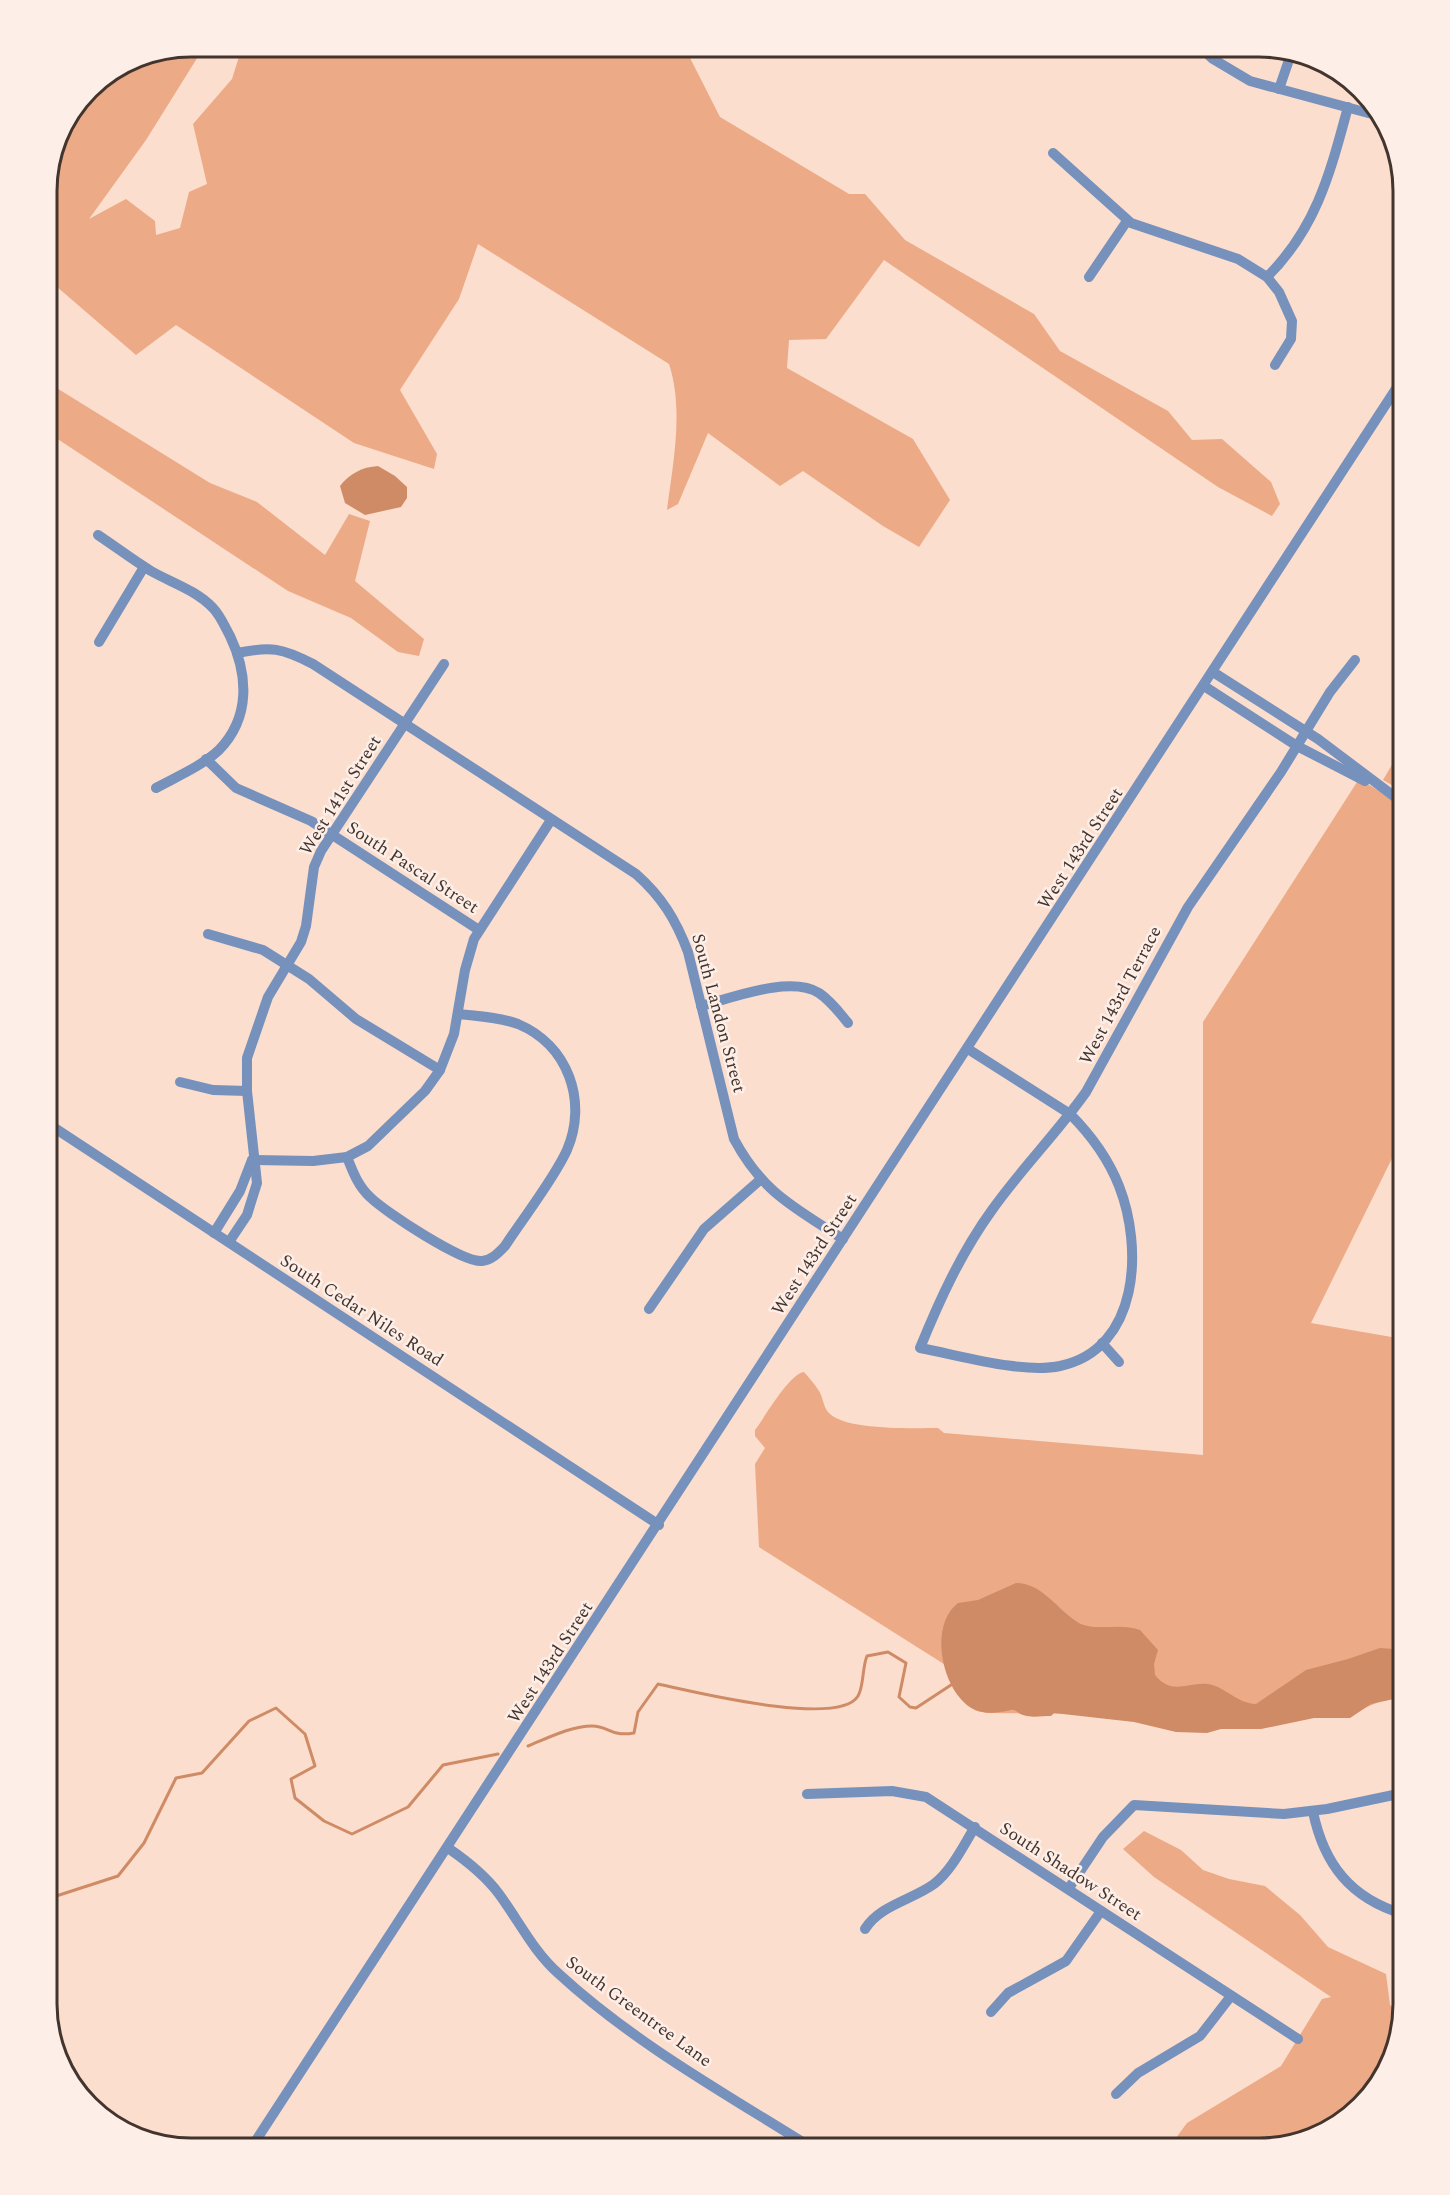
<svg xmlns="http://www.w3.org/2000/svg" width="1450" height="2195" viewBox="0 0 1450 2195" font-family="Spectral,serif">
<rect width="100%" height="100%" fill="#fbdece"/>
<!-- green -->
<g fill="#ecaa86">
<path d="M191,47h13l-58,93 -57,79 37,-20 29,22 1,14 24,-7 9,-36 18,-8 -14,-60 39,-45 10,-32h446v7l32,63 129,77h16l40,46 129,74 26,37 108,60 24,29 30,-1 49,43 9,22 -8,12 -54,-29 -334,-227 -58,79 -37,1 -2,28 126,71 37,61 -31,47 -36,-21 -80,-55 -23,15 -72,-53 -30,71 -11,6c6,-46 17,-101 2,-146l-191,-120 -19,55 -59,91 37,64 -3,15 -80,-26 -178,-118 -40,30 -87,-75 -2,2v-100l11,-47 31,-47 47,-31z"/>
<path d="M47,382l163,101 47,19 68,53 24,-41 21,7 -15,60 69,58 -5,17 -21,-4 -47,-34 -63,-27 -241,-159z"/>
<path d="M1403,746v38l-6,4 -14,-8z"/>
<path d="M1359,779l44,26v331l-92,187 92,16v353l-58,24 -359,-3c-26,-9 -32,-21 -39,-47l-188,-119 -4,-83 10,-16 -10,-12v-6c10,-13 34,-56 49,-58 5,6 11,12 15,19 4,6 4,15 9,21 15,19 87,16 110,16l6,5 259,22v-433z"/>
<path d="M1144,1831l37,19 22,20 26,9 36,7 35,29 28,32 58,27 4,31 11,9 -17,63 -53,52 -71,19h-81l-6,-6 14,-19 94,-57 41,-67 9,-2 -177,-120 -31,-28z"/>
</g>
<!-- water -->
<g fill="#cf8b65">
<path d="M378,466l17,10 12,11v11l-6,9 -36,8 -20,-12 -5,-17c9,-12 22,-19 38,-20z"/>
<path d="M1016,1583c27,0 42,28 63,40 17,9 42,-1 61,7l18,20 -4,14 1,11c17,21 32,7 53,9 18,3 28,19 48,20l50,-34 42,-11 32,-11 14,1 9,5v43l-32,7 -21,14h-36l-53,11h-40l-14,4 -31,-1 -42,-10 -80,-9 -3,3c-9,0 -20,2 -28,-1 -5,-1 -7,-6 -12,-5 -9,2 -26,5 -36,0 -32,-15 -48,-83 -17,-107l20,-3z"/>
</g>
<g fill="none" stroke-linecap="round" stroke-linejoin="round">
<!-- stream -->
<g stroke="#cf8b65" stroke-width="3">
<path d="M528,1746c20,-8 43,-20 64,-20 17,0 18,11 42,7l4,-21 20,-28c33,7 181,44 200,12 6,-10 4,-28 9,-40l21,-4 18,11 -7,34 11,10 6,1 35,-23"/>
<path d="M47,1899l71,-23 26,-33 32,-65 26,-5 47,-52 27,-13 29,26 10,32 -24,13 4,19 29,23 28,13 56,-27 35,-42 55,-11"/>
</g>
<!-- minor -->
<g stroke="#7691bc" stroke-width="10">
<path d="M1200,47l13,12 37,22 133,36"/>
<path d="M1279,89l12,-35"/>
<path d="M1053,153l78,70 107,36 29,18 12,15 13,29 -1,18 -16,26"/>
<path d="M1089,277l38,-56"/>
<path d="M1267,277c50,-50 63,-104 81,-170"/>
<path d="M98,535c18,12 35,25 53,36 21,12 45,19 62,37 7,7 12,19 17,28 18,38 21,81 -11,114 -17,16 -43,27 -63,38"/>
<path d="M99,642l45,-75"/>
<path d="M237,653c34,-7 45,-5 76,11l323,210c26,23 40,46 52,78l46,187c29,54 60,68 109,100"/>
<path d="M1213,672l105,67 85,64"/>
<path d="M1204,686l93,60 68,35"/>
<path d="M206,759l30,29 75,33 168,109"/>
<path d="M208,934l55,16 46,29 47,40 84,51"/>
<path d="M701,1006c31,-8 89,-31 118,-13 12,8 20,19 29,30"/>
<path d="M968,1049l102,65c21,21 38,44 49,72 24,61 21,163 -59,180 -38,8 -101,-11 -140,-18 20,-49 41,-95 72,-138 29,-41 65,-77 94,-118l102,-185 93,-135 49,-80 25,-32"/>
<path d="M180,1082l33,8 34,1"/>
<path d="M47,1123l612,402"/>
<path d="M347,1157c6,15 11,29 23,40 15,15 93,66 112,64 10,-1 16,-8 23,-15 18,-28 49,-67 62,-96 21,-49 1,-105 -49,-126 -19,-7 -40,-8 -59,-10"/>
<path d="M252,1160l61,1 34,-4 21,-11 57,-55 15,-21 14,-36 11,-64 9,-31 77,-119"/>
<path d="M214,1233l26,-42 12,-31"/>
<path d="M229,1242l18,-27 10,-32 -10,-92v-33l21,-61 33,-55 5,-16 8,-59 7,-16 123,-187"/>
<path d="M649,1309l55,-80 56,-49"/>
<path d="M1102,1343l17,19"/>
<path d="M807,1794l85,-3 34,6 372,242"/>
<path d="M1313,1812c11,52 37,86 90,102"/>
<path d="M448,1848c19,13 37,27 51,46 20,27 34,57 60,80 75,69 167,120 253,174"/>
<path d="M1069,1888l34,-51 31,-32 150,9 43,-5 76,-16"/>
<path d="M865,1929c15,-24 47,-29 69,-45 18,-14 29,-38 41,-57"/>
<path d="M991,2012l17,-19 58,-32 35,-50"/>
<path d="M1116,2094l22,-21 62,-37 31,-40"/>
<path d="M251,2148l1152,-1770"/>
</g>
</g>
<g text-anchor="middle" stroke-width="5" stroke-linejoin="round" paint-order="stroke">
<!-- street labels -->
<g font-size="18" fill="#43352e" stroke="#fdeee7">
<text transform="translate(340 795) rotate(-58)" y="6">West 141st Street</text>
<text transform="translate(1080 848) rotate(-57)" y="6">West 143rd Street</text>
<text transform="translate(413 867) rotate(33)" y="6">South Pascal Street</text>
<text transform="translate(1120 995) rotate(-62)" y="6">West 143rd Terrace</text>
<text transform="translate(719 1013) rotate(75)" y="6">South Landon Street</text>
<text transform="translate(814 1254) rotate(-57)" y="6">West 143rd Street</text>
<text transform="translate(362 1310) rotate(33)" y="6">South Cedar Niles Road</text>
<text transform="translate(550 1662) rotate(-57)" y="6">West 143rd Street</text>
<text transform="translate(1071 1871) rotate(33)" y="6">South Shadow Street</text>
<text transform="translate(639 2011) rotate(36)" y="6">South Greentree Lane</text>
</g>
</g>
<!-- crop -->
<path d="M0 0H1450V2195H0ZM191 57H1259A134 134 0 0 1 1393 191V2004A134 134 0 0 1 1259 2138H191A134 134 0 0 1 57 2004V191A134 134 0 0 1 191 57Z" fill="#fdeee7" fill-rule="evenodd"/>
<path fill="none" stroke="#43352e" stroke-width="3" d="M191 57H1259A134 134 0 0 1 1393 191V2004A134 134 0 0 1 1259 2138H191A134 134 0 0 1 57 2004V191A134 134 0 0 1 191 57Z"/>
</svg>
